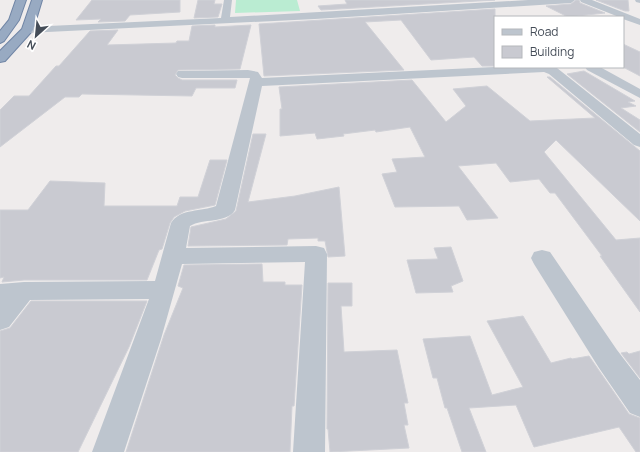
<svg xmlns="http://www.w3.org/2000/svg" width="640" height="452" viewBox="0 0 640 452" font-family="Manrope,sans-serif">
<rect width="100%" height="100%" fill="#efecec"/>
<!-- green -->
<path fill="#baecd2" d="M236,0h61l3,11 -65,2z"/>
<!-- building -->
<g fill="#c9cad1" stroke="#d0d1d7">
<path d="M92,0h88v12l-50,3 -5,6 -27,1 3,-3 -25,1z"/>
<path d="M198,0h17l-1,4h8l-4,13 -24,1z"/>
<path d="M345,0h150l-174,10 -3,-4 29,-2z"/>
<path d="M576,0h3l1,3 25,10 -37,4 -22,-11 25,-2z"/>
<path d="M596,0h32l1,11h-4z"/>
<path d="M495,9v57h-13l-8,-9 -43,3 -30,-40 -36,2 39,48 -140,6 -5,-52z"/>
<path d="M215,25v2l36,-2 -11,44 -62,1 -3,5 3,3 4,2h55l-2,8h-39l-4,8 -110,-2 -3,3h-14l-65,50v-37l14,-14h15l27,-30h3l31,-35 28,-1 -11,15 69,-2 1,-2h12l3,-15z"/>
<path d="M623,44l17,8v24l-17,-9z"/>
<path d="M584,71l51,30 -7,1 8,4 -15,2 19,12v12l-73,-58z"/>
<path d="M547,77h3l90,74v70l-84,-81 -12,12 72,88 24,-2v74l-40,-56h2l-47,-63h-5l-11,-14 -29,3 -14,-19 -38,3 40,52 -31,2 -8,-14 -64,1 -13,-33 15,-2 -5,-13 33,-2 -15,-30 -34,5 -1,-2 -32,4 1,2 -27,3 -2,-6 -35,3v-27h2l-3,-22 133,-7 34,42 20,-16 -13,-17 34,-3 43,35 65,-3z"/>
<path d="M253,134h13l-18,68 47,-6 44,-9 6,69 -17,1 -3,-16h-7v-3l-30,1 -1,6 -99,1 3,-19 35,-8 10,-8z"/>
<path d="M210,160h17l-12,45 -30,6 -11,6 -4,6 -8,26 -3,1 -12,30h-123l-22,2 2,-5 -4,1v-68h28l22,-29 55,2 -1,23h73l3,-9h18z"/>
<path d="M451,247l12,34 -12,5 2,6 -37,1 -9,-33 31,-1 -4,-11z"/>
<path d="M262,264l1,18h22v3h17l-8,121h-2l-2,46h-164l38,-117 19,-47 -5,-2 6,-21z"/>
<path d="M328,283h24v23h-11l3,46 53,-2 11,53h-4l4,22h-4l5,23 -79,4 -2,-23h-1z"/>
<path d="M31,301h116l-18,46 -51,105h-78v-121l10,-3z"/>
<path d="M523,316l28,47 20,-5 1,1 17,-3 40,58 11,4v34h-4l-17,-25 -85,20 -18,-42 -47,3 17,44h-24l-15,-44h-2l-8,-30h-4l-10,-39 47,-3 22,59 31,-8 -36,-66z"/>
<path d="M640,351v27l-19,-25 6,-1 2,2z"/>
</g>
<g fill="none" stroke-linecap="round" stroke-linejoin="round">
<defs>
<g id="trunk">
<path d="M16,0h10l-7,20 -15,21 -4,2v-12l9,-11z"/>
<path d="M32,0h10l-9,30 -28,31 -5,1v-11l22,-22z"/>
</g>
</defs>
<!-- trunk casing -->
<use href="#trunk" stroke="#7085a5" stroke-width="2"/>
<!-- minor -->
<g fill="#bdc5ce" fill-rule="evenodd">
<path d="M224,0h8l-2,17 298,-17h47l-4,3 -256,16 -288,14 -5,-3 5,-3 194,-9z"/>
<path d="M580,0h12l48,19v6l-17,-6v-2h-4l-38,-15z"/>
<path d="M635,0h5v3l-4,-1z"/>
<path d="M495,67h59l3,1 83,66v13l-6,-2 -85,-71 -5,-2 -282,14 -27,124c-9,14 -32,8 -45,16l-4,22 130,-2 8,2 3,6 -2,198h-32l12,-190 -123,2 -21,75 -37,113h-32l57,-153 -119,1 -21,27 -9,3v-46l24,-2 131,-1 16,-58c9,-15 31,-11 45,-17l34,-128h-68l-4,-1 -2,-3 2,-3 70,-1 10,2 4,6z"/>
<path d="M585,67h15l40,22v9l-53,-28z"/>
<path d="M542,250l8,2 67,98 23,30v37l-10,-4 -31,-45 -65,-104 -3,-6 3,-6z"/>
</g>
<!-- trunk -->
<use href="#trunk" fill="#98aac2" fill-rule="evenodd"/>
</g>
<!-- legend -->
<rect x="494" y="16" width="130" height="52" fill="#ffffff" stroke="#b5b8bc"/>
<rect x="502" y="29" width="20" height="6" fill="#bdc5ce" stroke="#b5b8bc"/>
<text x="530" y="36" font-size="12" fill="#454d58">Road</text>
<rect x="502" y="46" width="20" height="12" fill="#c9cad1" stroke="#b5b8bc"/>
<text x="530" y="56" font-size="12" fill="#454d58">Building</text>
<!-- north arrow -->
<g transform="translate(36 36) rotate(207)" stroke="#ffffff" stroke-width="3" paint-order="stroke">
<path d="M0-3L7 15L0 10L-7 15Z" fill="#454d58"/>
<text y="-6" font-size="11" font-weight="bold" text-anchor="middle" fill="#454d58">N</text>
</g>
</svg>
